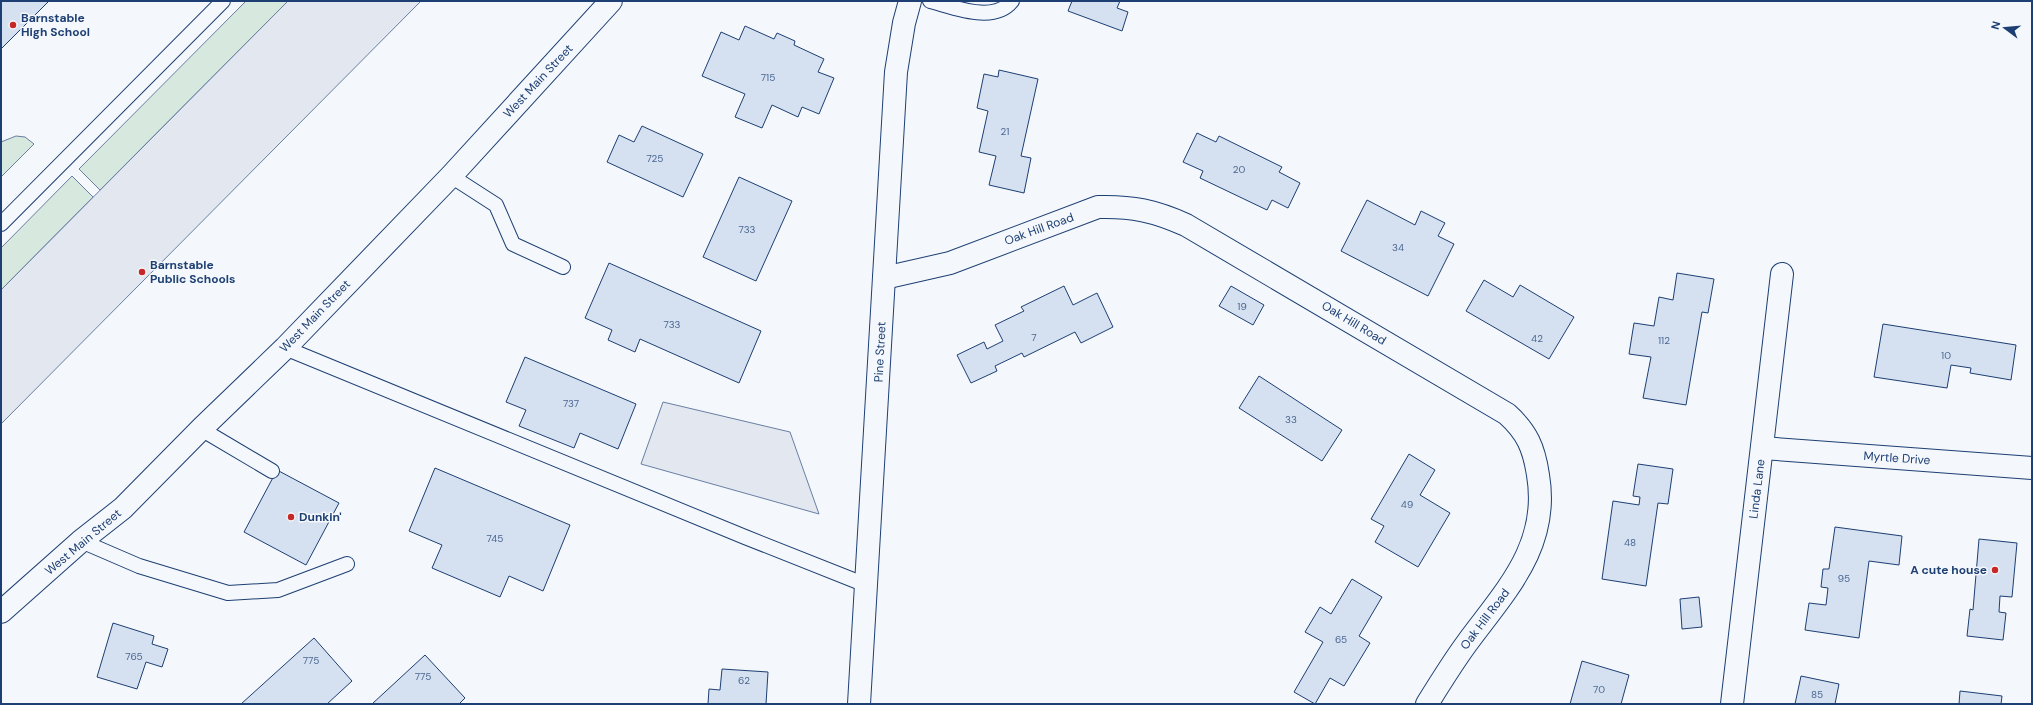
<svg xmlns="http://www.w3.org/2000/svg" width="2033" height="705" viewBox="0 0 2033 705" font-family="'DM Sans',sans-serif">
<rect width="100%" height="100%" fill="#f4f7fb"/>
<!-- green -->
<g fill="#d7e8df" stroke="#687fa3">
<path d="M246,1h42l-188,189 -21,-21z"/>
<path d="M16,136l9,1 9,7 -33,33v-35z"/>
<path d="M72,176l21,21 -92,93v-42z"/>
</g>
<!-- parking -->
<g fill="#e3e8f0" stroke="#687fa3">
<path d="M288,1h133l-420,423v-134z"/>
<path d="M663,402l127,30 29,82 -178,-50z"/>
</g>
<!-- building -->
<g fill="#d5e0f0" stroke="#1d3f73">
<path d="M1,1h48l-48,48z"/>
<path d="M1072,1h48l-3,7 11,4 -6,19 -54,-20z"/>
<path d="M745,26l29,13 3,-6 18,8 -1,4 30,14 -6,13 16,6 -15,36 -17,-7 -4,10 -26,-12 -10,23 -27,-11 10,-23 -43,-18 19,-44 18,8z"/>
<path d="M999,70l39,9 -17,77 10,2 -7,35 -35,-8 7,-29 -17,-4 9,-41 -11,-3 7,-34 14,3z"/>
<path d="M642,126l61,28 -20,43 -76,-35 12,-27 15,7z"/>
<path d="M1197,133l19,9 3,-6 63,31 -3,5 21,11 -12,25 -16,-8 -5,10 -67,-32 3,-7 -20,-9z"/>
<path d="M739,177l53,24 -36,80 -53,-24z"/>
<path d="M1367,200l48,25 6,-14 24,12 -7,13 16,8 -26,52 -87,-45z"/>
<path d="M609,263l152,68 -22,52 -99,-44 -5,13 -27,-12 4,-10 -27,-12z"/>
<path d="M1677,273l37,6 -6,34 -6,-1 -16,93 -43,-7 8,-41 -22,-3 5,-31 20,3 5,-29 14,3z"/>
<path d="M1484,280l29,17 7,-12 54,32 -25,42 -83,-48z"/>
<path d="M1064,286l9,19 24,-12 16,34 -32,16 -6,-11 -51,25 -2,-4 -27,13 2,5 -26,12 -14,-28 27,-13 3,7 16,-8 -8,-16 29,-14 -3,-4z"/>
<path d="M1231,286l33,19 -11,20 -34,-19z"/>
<path d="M1883,324l133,21 -5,35 -41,-7 1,-5 -20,-3 -4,23 -73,-11z"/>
<path d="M525,357l111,47 -18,45 -38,-16 -6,15 -55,-22 7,-16 -20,-8z"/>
<path d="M1259,376l83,54 -20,31 -83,-53z"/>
<path d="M1409,454l26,16 -15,25 30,18 -32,54 -43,-25 9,-16 -13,-7z"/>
<path d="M1638,464l35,5 -5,35 -10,-1 -12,83 -44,-7 11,-78 26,4 1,-8 -7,-1z"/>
<path d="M435,468l135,57 -27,66 -34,-15 -9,21 -68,-29 10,-23 -33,-14z"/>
<path d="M277,470l62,33 -33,62 -62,-33z"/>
<path d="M1835,527l67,9 -3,29 -30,-4 -10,77 -54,-8 4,-27 17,2 2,-17 -7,-1 2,-18h6z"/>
<path d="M1979,539l38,4 -5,54 -12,-1 -1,16 7,1 -3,27 -36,-4 3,-27 3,1z"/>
<path d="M1352,579l30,18 -23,39 11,7 -26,43 -14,-8 -15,26 -21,-12 29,-50 -18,-10 15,-25 11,7z"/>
<path d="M1699,597l3,30 -20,2 -2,-30z"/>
<path d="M113,623l41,13 -2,8 16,5 -6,18 -16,-5 -9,27 -40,-12z"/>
<path d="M314,638l38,43 -25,23h-86z"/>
<path d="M425,655l40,43 -6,6h-87z"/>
<path d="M1582,661l47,14 -8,29h-51z"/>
<path d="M722,669l46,3 -2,32h-58l1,-15 11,1z"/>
<path d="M1801,676l38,8 -4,20h-40z"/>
<path d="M1960,691l42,5 -1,8h-42z"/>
</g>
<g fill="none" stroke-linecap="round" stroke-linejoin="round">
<defs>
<g id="service">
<path d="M930,1c24,6 64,23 82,0"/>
<path d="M451,176l45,29 17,39 50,23"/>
<path d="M1,224l222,-223"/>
<path d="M285,348l460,189 121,48"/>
<path d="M201,429l71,42"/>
<path d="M81,541l58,25 89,27 50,-3 69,-26"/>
</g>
<g id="minor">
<path d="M884,278l66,-15 148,-56c34,-1 57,4 88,18l321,189c20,18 27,34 31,61 12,71 -32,115 -71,168 -14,19 -27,40 -40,61"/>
<path d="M1762,448l270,20"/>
<path d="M1732,704l50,-430"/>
</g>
<g id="secondary">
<path d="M1,612l80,-71 42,-33 78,-79 84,-81 166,-172 160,-175"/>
<path d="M859,704l37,-632 8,-49 6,-22"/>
</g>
</defs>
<!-- service casing -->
<use href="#service" stroke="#1d3f73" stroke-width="16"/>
<!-- minor casing -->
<use href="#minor" stroke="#1d3f73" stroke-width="24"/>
<!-- secondary casing -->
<use href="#secondary" stroke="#1d3f73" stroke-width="24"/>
<!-- service -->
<use href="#service" stroke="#f4f7fb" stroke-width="14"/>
<!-- minor -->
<use href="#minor" stroke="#f4f7fb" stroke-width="22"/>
<!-- secondary -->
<use href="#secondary" stroke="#f4f7fb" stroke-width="22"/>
</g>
<!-- markers -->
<g fill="#c62828" stroke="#f4f7fb" stroke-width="1.5">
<circle cx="13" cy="25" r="4"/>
<circle cx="142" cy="272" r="4"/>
<circle cx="291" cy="517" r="4"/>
<circle cx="1995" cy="570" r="4"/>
</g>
<g text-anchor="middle" stroke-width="3" stroke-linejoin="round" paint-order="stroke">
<!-- number labels -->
<g font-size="10" fill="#4b6792">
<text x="768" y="81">715</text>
<text x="1005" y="135">21</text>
<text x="655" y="162">725</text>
<text x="1239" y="173">20</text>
<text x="747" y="233">733</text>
<text x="1398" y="251">34</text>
<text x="1242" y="310">19</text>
<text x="672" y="328">733</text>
<text x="1034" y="341">7</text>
<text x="1537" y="342">42</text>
<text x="1664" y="344">112</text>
<text x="1946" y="359">10</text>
<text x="571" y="407">737</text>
<text x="1291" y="423">33</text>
<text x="1407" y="508">49</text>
<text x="495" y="542">745</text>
<text x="1630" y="546">48</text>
<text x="1844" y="582">95</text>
<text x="1341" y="643">65</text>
<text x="134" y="660">765</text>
<text x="311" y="664">775</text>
<text x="423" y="680">775</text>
<text x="744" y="684">62</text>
<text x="1599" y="693">70</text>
<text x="1817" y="698">85</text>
</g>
<!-- poi labels -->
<g font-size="12" font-weight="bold" fill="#1d3f73" stroke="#f4f7fb" text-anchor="start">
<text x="21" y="22">Barnstable<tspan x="21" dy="14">High School</tspan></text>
<text x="150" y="269">Barnstable<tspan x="150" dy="14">Public Schools</tspan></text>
<text x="299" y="521">Dunkin'</text>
<text x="1987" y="574" text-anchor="end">A cute house</text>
</g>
<!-- street labels -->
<g font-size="12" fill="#1d3f73" stroke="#f4f7fb">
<text transform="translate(538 81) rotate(-47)" y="4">West Main Street</text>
<text transform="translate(1039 229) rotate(-20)" y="4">Oak Hill Road</text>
<text transform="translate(315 316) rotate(-46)" y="4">West Main Street</text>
<text transform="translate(1354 323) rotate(31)" y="4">Oak Hill Road</text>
<text transform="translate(880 352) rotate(-87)" y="4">Pine Street</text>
<text transform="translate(1897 458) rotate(4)" y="4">Myrtle Drive</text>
<text transform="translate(1757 489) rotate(-83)" y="4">Linda Lane</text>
<text transform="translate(83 542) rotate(-40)" y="4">West Main Street</text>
<text transform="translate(1485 619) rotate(-53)" y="4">Oak Hill Road</text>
</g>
</g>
<!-- border -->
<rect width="2033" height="705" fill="none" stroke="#1d3f73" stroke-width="4"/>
<!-- north arrow -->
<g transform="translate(2005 28) rotate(286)" stroke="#f4f7fb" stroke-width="3" paint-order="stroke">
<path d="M0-3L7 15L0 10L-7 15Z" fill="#1d3f73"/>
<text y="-6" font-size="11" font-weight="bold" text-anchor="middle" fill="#1d3f73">N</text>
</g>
</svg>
